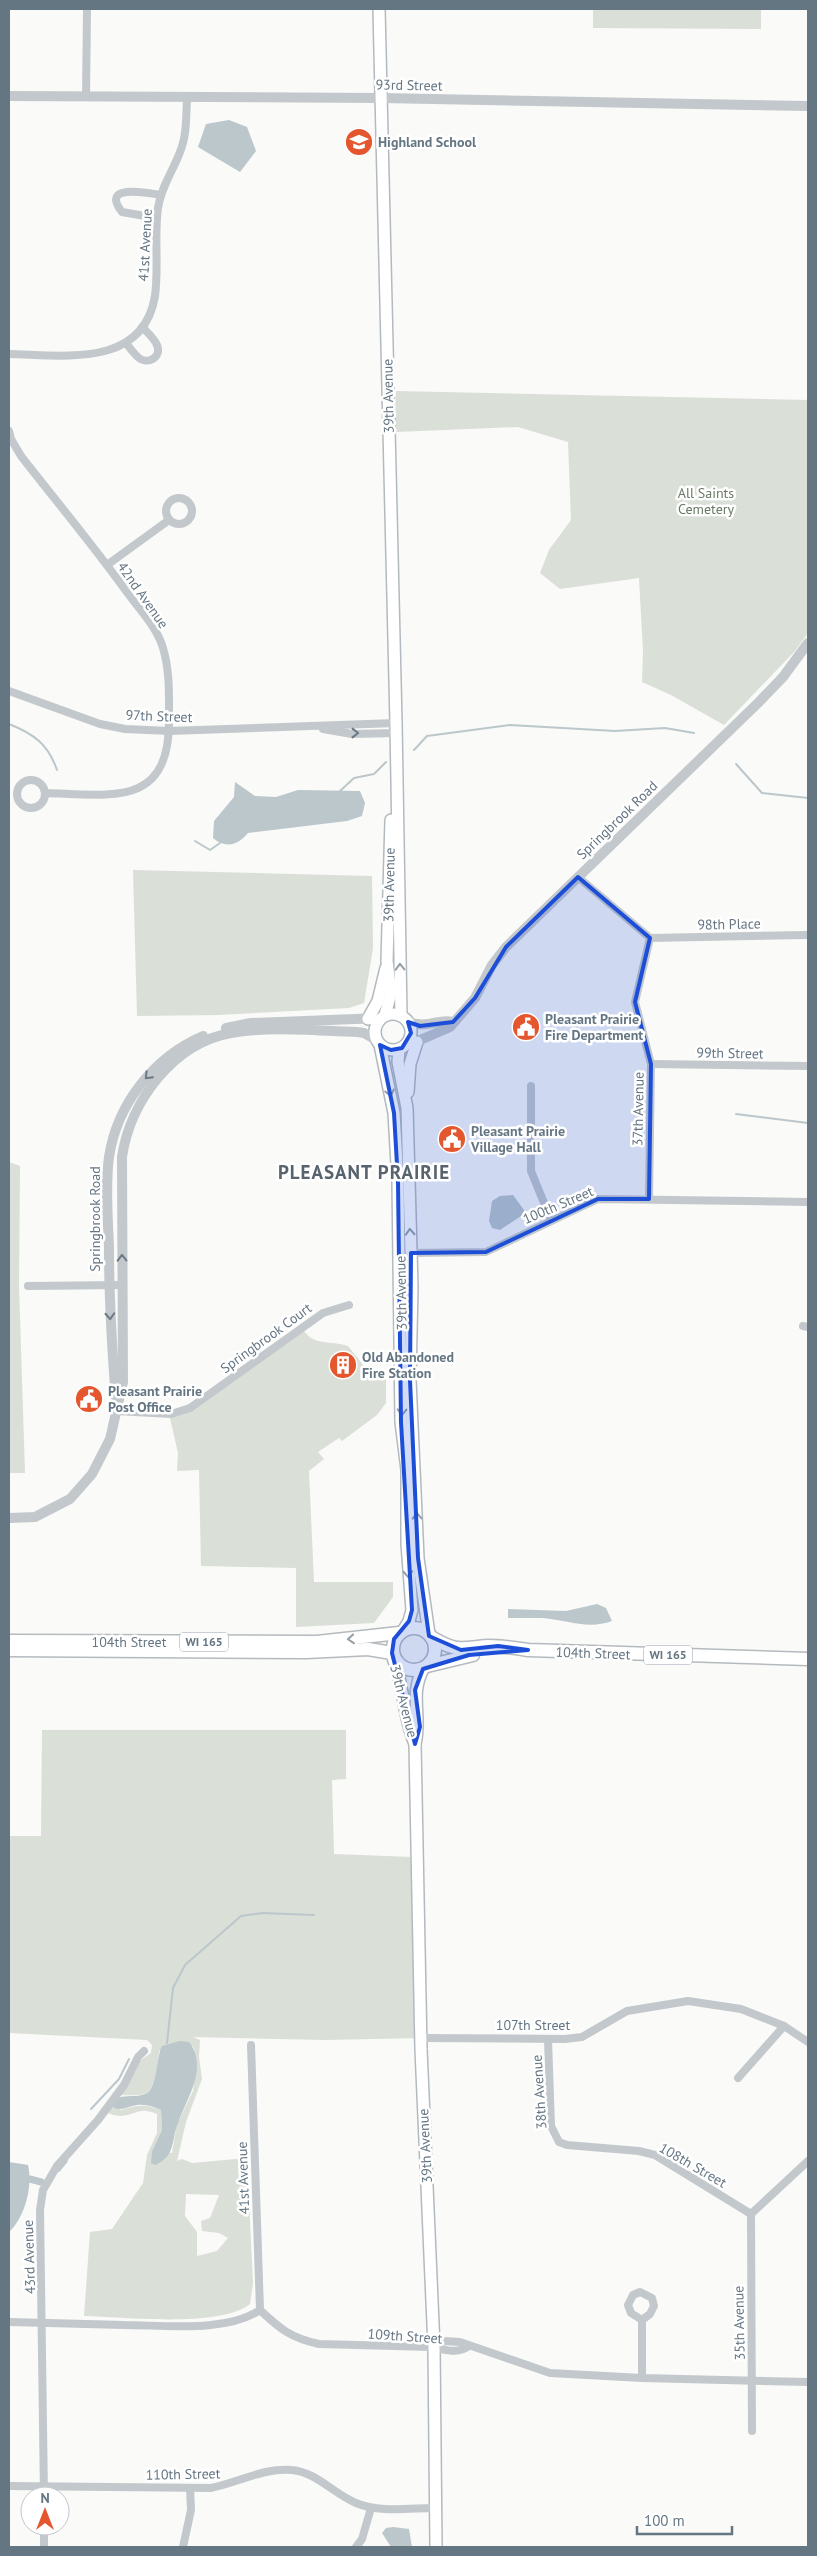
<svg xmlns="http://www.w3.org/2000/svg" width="817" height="2556" viewBox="0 0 817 2556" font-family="'PT Sans',sans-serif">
<rect width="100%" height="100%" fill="#fafaf8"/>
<!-- green -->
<g fill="#dadfd7" fill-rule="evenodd">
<path d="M593,9h168v20l-168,-1z"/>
<path d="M396,391l412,9v233l-13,18 -71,74 -53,-30 -29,-13 1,-31 -4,-73 -79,11 -20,-16 9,-23 22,-30 -3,-78 -50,-15 -122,5z"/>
<path d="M133,870l239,6 1,72 -9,55 -15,5 -131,7 -81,1z"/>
<path d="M9,1162l11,4 -1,120 6,187h-16z"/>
<path d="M302,1328c11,19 28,12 46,18l20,25 18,8v24l-9,12 -35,26 -3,-3 -21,14 6,7 -15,12 5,111h79v15l-19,26 -78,4v-59l-95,-2 -2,-96 -22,1 1,-18 -9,-39 12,-1z"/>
<path d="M42,1730h304v49l-14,1 2,74 78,3 9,181 -96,2 -132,-3 7,3 -1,17 3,22 -16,43 -9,39 5,-2 10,4 55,-5 6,125 -3,21c-30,24 -126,13 -166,12l6,-84 22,-3 31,-46 4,-28 10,-22v-19c-18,-8 -20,1 -37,2 -5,0 -11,-3 -16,-4l7,-10 10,8c16,-5 25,-6 40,0l1,20 -10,21 20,2 5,-29 16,-33 4,-31 -4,-14 -34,5c-1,10 -3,40 -15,43 -7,2 -16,1 -24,1l18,-33 13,-9 1,-8 -5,-5 -138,-7v-197h32zM186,2194l33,1 -9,23 -9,3 1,10 17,2 9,5 -11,13 -20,5v-24l-12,-16z"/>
</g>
<!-- water -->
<g fill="#bbc7cb">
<path d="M229,120l18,7 9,24 -16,21 -42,-25 8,-23z"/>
<path d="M235,782l20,14 21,1 22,-7 62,1 5,12 -3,13 -15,5 -99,12c-10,12 -22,16 -35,5l1,-17 20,-24z"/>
<path d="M513,1195l11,15v4l-24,16 -8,-2 -3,-7 3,-20 8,-5z"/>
<path d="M597,1604l9,4 6,13c-24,9 -45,-1 -69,-3 -11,0 -23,0 -35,0v-9l58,2z"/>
<path d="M180,2041l9,1c20,25 -2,56 -11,81 -7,18 -2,33 -23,42l-4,-2 1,-12 10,-21 -1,-20c-7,-3 -15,-6 -24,-5 -9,1 -13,6 -23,3l-3,-6c14,-10 21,-3 34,-8 13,-5 11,-38 17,-48z"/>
<path d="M9,2162l19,3c5,21 -3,52 -19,67z"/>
<path d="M393,2527l16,2 3,18h-21l-9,-14 4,-5z"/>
</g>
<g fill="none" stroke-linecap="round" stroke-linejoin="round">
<!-- stream -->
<g stroke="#bbc7cb" stroke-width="2">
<path d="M9,724c25,10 39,20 48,46"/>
<path d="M414,750l13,-14 83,-11 105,6 50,-3 29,5"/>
<path d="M736,764l26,29 46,5"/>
<path d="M339,792l15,-14 20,-4 12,-12"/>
<path d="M195,841l15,9 10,-7"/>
<path d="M736,1114l72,9"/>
<path d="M167,2043l6,-55 12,-23 56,-49 21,-3 52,2"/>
<path d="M91,2109l28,-30 10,-20"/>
<path d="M59,2171l8,-10"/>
</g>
<!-- canal -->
<path stroke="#bbc7cb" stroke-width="7" d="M30,2179l11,3"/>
<defs>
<g id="secondary">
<path d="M379,9l17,714 5,293"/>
<circle cx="393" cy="1032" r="18"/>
<path d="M385,1015l6,-22 -4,-32 4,-141"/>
<path d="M368,1019l10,-18 8,-33"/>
<path d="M380,1045l14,68 4,69 3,240 6,48v74l5,66 -3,11 -6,10"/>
<path d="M399,1049l-1,13 9,46 5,179 -2,93 8,178 11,76"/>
<path d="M408,1092l2,-28 7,-22"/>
<path d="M393,1658c11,27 10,59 22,86"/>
<path d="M423,1669c-14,27 -1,47 -8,75l6,305 13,298 2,200"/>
</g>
<g id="primary">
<circle cx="414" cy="1649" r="21"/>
<path d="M431,1637c27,16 29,11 57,9 14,0 27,2 40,4l280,9"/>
<path d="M9,1641l308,1 82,-9"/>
<path d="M9,1650l297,2 62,-3 24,4"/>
<path d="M427,1666l46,-11"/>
</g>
</defs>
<!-- secondary casing -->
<use href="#secondary" stroke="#b3babf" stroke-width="14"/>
<!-- primary casing -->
<use href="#primary" stroke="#b5babe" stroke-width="15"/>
<!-- minor -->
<g stroke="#c3c8cc" stroke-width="8">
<path d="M86,97l1,-88"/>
<path d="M157,218l-35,-6c-23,-29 27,-19 39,-17"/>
<path d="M126,343c4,5 8,11 13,15 9,7 23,-1 18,-13 -3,-7 -10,-13 -15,-18"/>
<path d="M9,354c53,1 134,15 146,-58 4,-29 -1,-59 3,-88 3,-21 15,-37 22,-56 7,-17 6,-36 7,-53"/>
<path d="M9,431l2,8 10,17c35,45 72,89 105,135 13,18 31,36 37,57 7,23 6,48 6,72 1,88 -58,75 -124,73"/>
<circle cx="179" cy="511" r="13"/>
<path d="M107,565l62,-45"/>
<path d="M9,691l91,33 25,5 44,2 227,-8"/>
<path d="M323,729l29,5 45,-1"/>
<circle cx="31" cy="794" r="14"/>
<path d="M578,877l72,61 -15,64 16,62 -2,135"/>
<path d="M650,938l158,-3"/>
<path d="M651,1064l157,2"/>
<path d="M531,1086v85l20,49"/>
<path d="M411,1253l75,-1 112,-53 210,3"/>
<path d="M28,1286l94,-1"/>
<path d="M803,1326l5,1"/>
<path d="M116,1411l55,3 19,-6 133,-95 26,-8"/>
<path d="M421,2038l144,1 17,-2 45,-26 61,-10 53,8 43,17 24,16"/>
<path d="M548,2040l3,86 8,16 8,3 72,6 16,4 96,59"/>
<path d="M251,2045l9,265"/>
<path d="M738,2078l46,-52"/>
<path d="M751,2214l1,217"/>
<path d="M751,2214l57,-53"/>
<path d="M640,2292l12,6 2,8 -4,8 -8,6 -11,-7 -3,-8 5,-10z"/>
<path d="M642,2320v58"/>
<path d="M9,2322c38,1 77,2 115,3 41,0 102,8 136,-15 20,19 31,28 59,34l112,3c14,2 25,8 38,-1"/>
<path d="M434,2347l10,-6 16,1 90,31 92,5 166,4"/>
<path d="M9,2486l202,2c26,-5 54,-21 81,-18 24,2 42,24 64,33 23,10 54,5 79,5"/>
<path d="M44,2496l-4,-286 3,-20 14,-24 41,-46 26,-35 14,-28 6,-6"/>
<path d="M44,2547v-21"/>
<path d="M183,2547l8,-37 -1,-22"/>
<path d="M356,2547l6,-8 9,-31"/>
</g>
<!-- tertiary -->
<g stroke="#c3c8cc" stroke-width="10">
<path d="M9,96l372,2 427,8"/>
<path d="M408,1022c22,7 29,-4 45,0"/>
<path d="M226,1028l25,-5 130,-5"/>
<path d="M402,1048l48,-21 25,-29 17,-33 14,-18 252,-244 25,-26 25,-34"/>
<path d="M116,1400c-4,-51 -7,-101 -7,-152 -1,-30 -4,-62 0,-91 8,-53 45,-100 94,-121"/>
<path d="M9,1518l26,-1 35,-18 22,-25 18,-35 13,-57 -1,-225c8,-55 51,-114 109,-124 39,-7 87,-2 126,-1l7,1 12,7"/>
</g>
<!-- secondary -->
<use href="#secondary" stroke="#fff" stroke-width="11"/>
<!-- primary -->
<use href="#primary" stroke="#fff" stroke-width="12"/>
</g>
<!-- one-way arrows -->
<defs><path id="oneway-chevron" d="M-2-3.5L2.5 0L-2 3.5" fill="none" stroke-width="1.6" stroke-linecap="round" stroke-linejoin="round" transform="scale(1.25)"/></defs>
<g stroke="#6a7a87">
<use href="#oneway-chevron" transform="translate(355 733)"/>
<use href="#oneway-chevron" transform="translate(148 1076) rotate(134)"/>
<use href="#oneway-chevron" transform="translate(122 1258) rotate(-91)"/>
<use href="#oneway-chevron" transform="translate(110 1316) rotate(87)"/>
</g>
<g stroke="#939fa8">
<use href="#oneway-chevron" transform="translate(400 967) rotate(-91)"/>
<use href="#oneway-chevron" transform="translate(390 1093) rotate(78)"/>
<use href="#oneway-chevron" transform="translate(410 1232) rotate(-93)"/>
<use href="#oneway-chevron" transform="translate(402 1412) rotate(91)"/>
<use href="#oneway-chevron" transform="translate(417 1516) rotate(-92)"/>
<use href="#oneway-chevron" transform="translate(408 1574) rotate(87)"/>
<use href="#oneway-chevron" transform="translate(351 1639) rotate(175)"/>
</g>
<!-- marked area -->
<path fill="#1d4ed8" fill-opacity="0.2" stroke="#1d4ed8" stroke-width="4" stroke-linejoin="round" d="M578,877l72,61 -15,64 16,62 -2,135h-51l-112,53 -75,1 -1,127 8,178 11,78 32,14 37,-4 30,4 -59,5 -46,14 -8,21 5,37 -5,17 -23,-91 2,-14 15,-18 3,-11 -11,-188 -3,-240 -4,-69 -14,-68 11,5 11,-2 9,-15 -3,-11 12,4 33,-4 22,-24 31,-51z"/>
<!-- icons -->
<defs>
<symbol id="school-disc" viewBox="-11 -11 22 22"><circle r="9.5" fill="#e4572e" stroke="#fff"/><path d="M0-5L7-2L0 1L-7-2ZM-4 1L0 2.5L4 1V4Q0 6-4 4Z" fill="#fff"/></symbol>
<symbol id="civic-disc" viewBox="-11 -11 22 22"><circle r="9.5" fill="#e4572e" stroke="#fff"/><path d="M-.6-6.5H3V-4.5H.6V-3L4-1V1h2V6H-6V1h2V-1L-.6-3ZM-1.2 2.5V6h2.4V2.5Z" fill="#fff"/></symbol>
<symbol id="building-disc" viewBox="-11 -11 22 22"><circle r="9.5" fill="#e4572e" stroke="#fff"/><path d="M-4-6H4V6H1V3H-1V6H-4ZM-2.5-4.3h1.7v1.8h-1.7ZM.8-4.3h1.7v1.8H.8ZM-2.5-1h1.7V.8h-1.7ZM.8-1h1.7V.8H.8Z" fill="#fff"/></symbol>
</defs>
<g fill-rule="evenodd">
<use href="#school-disc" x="343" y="126" width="32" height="32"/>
<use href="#civic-disc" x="510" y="1011" width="32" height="32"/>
<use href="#civic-disc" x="436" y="1123" width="32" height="32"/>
<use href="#building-disc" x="327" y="1349" width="32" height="32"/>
<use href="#civic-disc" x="73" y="1383" width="32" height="32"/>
</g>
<g text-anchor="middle" stroke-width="5" stroke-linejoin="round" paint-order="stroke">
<!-- shield labels -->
<g fill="#fff" stroke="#939fa8" stroke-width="1">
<rect x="180" y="1632.5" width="48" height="19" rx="4"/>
<rect x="644" y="1645.5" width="48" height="19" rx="4"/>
</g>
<g font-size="12" font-weight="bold" fill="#657683">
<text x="204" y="1646">WI 165</text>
<text x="668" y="1659">WI 165</text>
</g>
<!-- street labels -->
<g font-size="14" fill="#657683" stroke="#fff">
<text transform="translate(409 85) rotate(1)" y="5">93rd Street</text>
<text transform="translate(145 245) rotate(-87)" y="5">41st Avenue</text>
<text transform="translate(388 396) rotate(-91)" y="5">39th Avenue</text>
<text transform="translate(143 595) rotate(55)" y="5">42nd Avenue</text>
<text transform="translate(159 716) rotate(2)" y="5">97th Street</text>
<text transform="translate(617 820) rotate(-44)" y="5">Springbrook Road</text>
<text transform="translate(389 885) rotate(-89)" y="5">39th Avenue</text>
<text transform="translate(729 924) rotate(-1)" y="5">98th Place</text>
<text transform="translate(730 1053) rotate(1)" y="5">99th Street</text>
<text transform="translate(638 1109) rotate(-89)" y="5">37th Avenue</text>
<text transform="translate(558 1205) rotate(-23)" y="5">100th Street</text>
<text transform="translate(95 1219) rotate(-90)" y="5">Springbrook Road</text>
<text transform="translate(401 1293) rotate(-91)" y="5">39th Avenue</text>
<text transform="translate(266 1338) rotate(-36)" y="5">Springbrook Court</text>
<text x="129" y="1647">104th Street</text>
<text transform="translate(593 1653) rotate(2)" y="5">104th Street</text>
<text transform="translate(404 1701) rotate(76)" y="5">39th Avenue</text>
<text x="533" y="2030">107th Street</text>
<text transform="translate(539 2092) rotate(-94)" y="5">38th Avenue</text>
<text transform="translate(425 2146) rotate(-93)" y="5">39th Avenue</text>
<text transform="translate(693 2165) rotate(30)" y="5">108th Street</text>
<text transform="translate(243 2178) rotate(-92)" y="5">41st Avenue</text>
<text transform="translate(29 2257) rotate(-92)" y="5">43rd Avenue</text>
<text transform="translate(739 2323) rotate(-91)" y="5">35th Avenue</text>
<text transform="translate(405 2336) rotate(4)" y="5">109th Street</text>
<text transform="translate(183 2474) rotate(-1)" y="5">110th Street</text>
</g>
<!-- poi labels -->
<g font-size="14" font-weight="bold" fill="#657683" stroke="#fff" text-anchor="start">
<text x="378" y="147">Highland School</text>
<text x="545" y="1024">Pleasant Prairie<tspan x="545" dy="16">Fire Department</tspan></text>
<text x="471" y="1136">Pleasant Prairie<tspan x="471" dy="16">Village Hall</tspan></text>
<text x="362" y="1362">Old Abandoned<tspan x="362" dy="16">Fire Station</tspan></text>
<text x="108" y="1396">Pleasant Prairie<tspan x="108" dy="16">Post Office</tspan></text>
</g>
<!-- park labels -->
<g font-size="14" fill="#687a64" stroke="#fff">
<text x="706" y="498">All Saints<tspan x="706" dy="16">Cemetery</tspan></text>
</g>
<!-- district labels -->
<g font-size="19" font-weight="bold" letter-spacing="1" fill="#57646e" stroke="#fff">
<text x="364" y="1179">PLEASANT PRAIRIE</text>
</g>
</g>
<!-- border -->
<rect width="817" height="2556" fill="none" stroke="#657683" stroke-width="20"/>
<!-- north arrow -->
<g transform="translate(45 2511)"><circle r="24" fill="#ffffff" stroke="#c1c8cd"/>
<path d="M0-4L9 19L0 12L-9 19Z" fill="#e4572e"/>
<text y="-8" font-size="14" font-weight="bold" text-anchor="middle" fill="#657683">N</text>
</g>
<!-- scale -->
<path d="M637 2526v8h95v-8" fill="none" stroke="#657683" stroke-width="2.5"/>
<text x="644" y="2526" font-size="15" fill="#657683" stroke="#ffffff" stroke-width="4" paint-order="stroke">100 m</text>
</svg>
